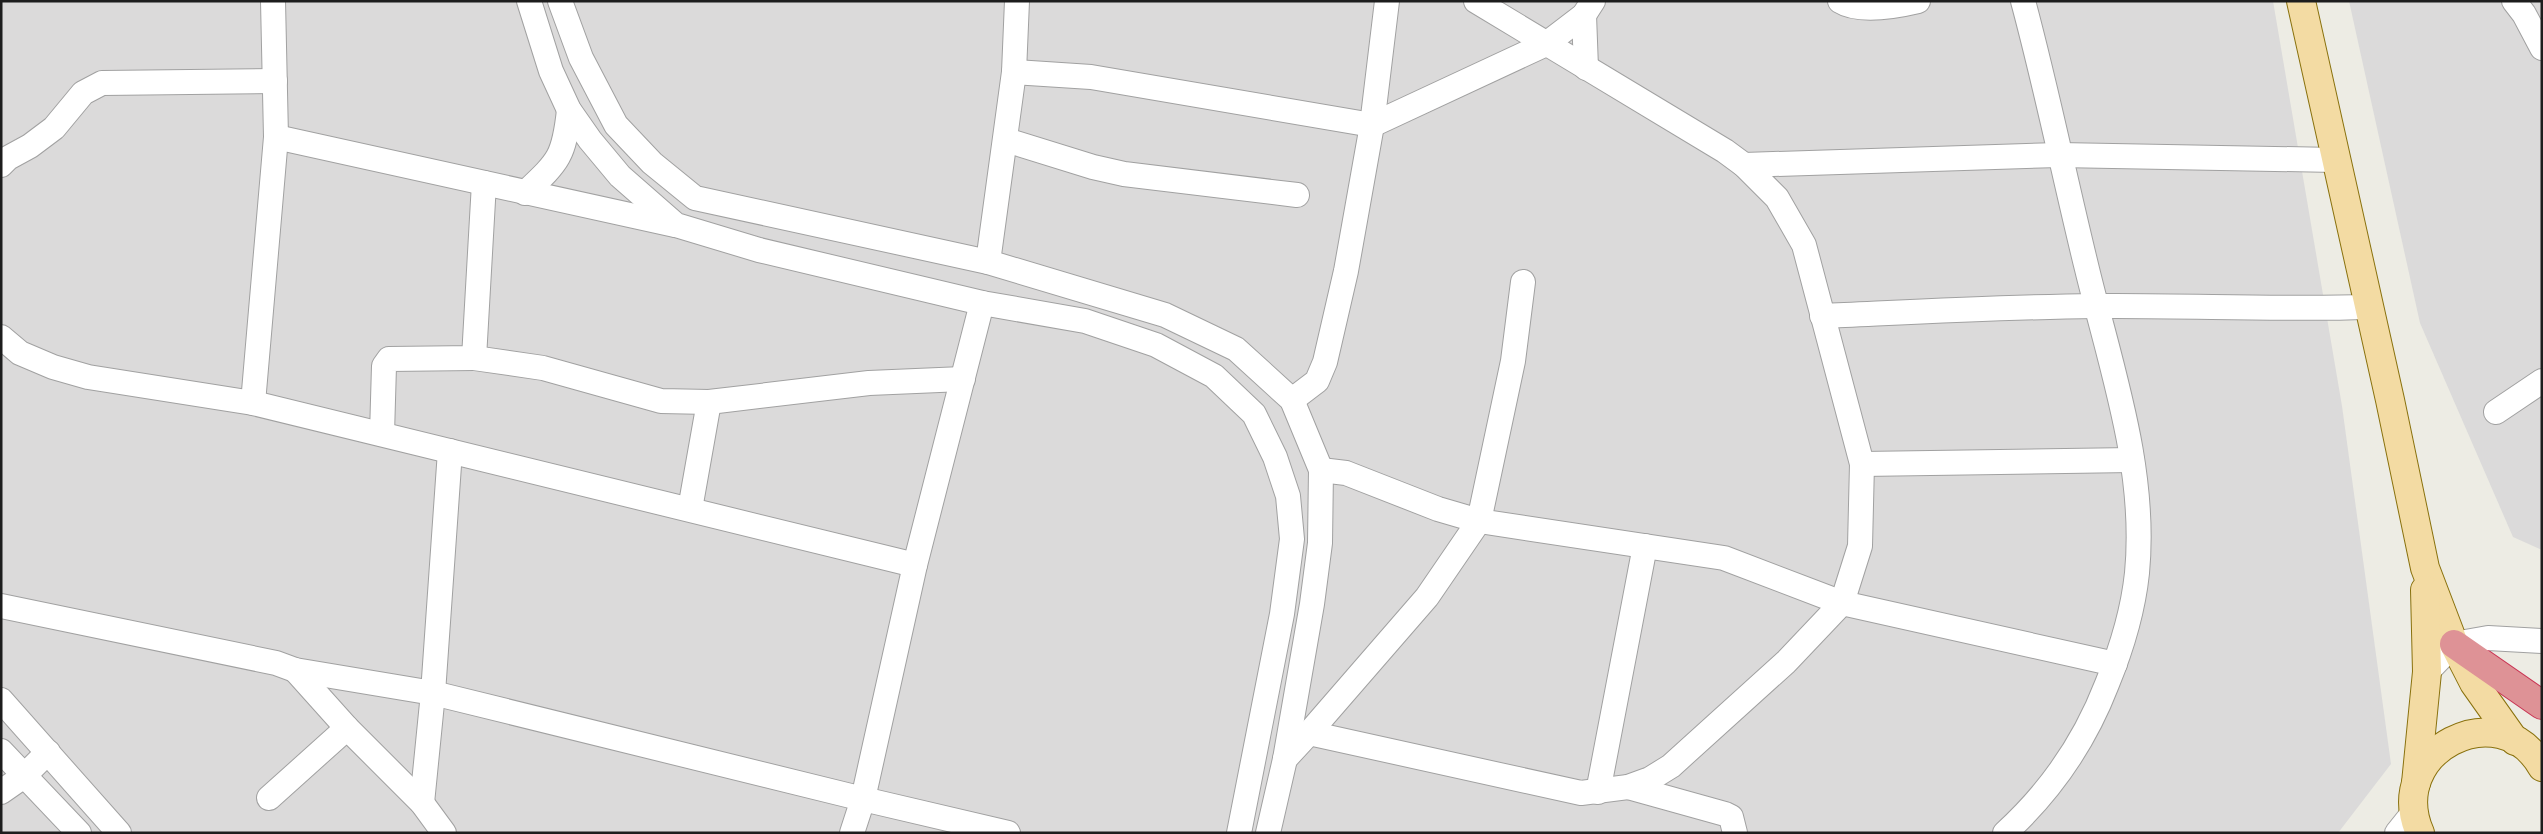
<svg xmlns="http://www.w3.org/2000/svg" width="2543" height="834" viewBox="0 0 2543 834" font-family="Commissioner,sans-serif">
<rect width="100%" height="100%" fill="#edece4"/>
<!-- residential -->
<g fill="#dbdada">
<path d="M1,1h2272l69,405 49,358 -53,69h-2337z"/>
<path d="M2349,1h193v549l-29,-13 -93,-214z"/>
</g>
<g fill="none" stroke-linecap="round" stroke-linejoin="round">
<defs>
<g id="minor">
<path d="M529,1l22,70 18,39 21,30 30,36 56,49 83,25 223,53 103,18 71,24 58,31 40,38 21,43 13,39 4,43 -10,75 -43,219"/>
<path d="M560,1l21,57 35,67 36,38 43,35 293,64 177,53 71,34 56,51 29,70 -1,73 -8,61 -27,155 -17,74"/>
<path d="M1840,1c19,12 57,5 78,0"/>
<path d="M2514,1l10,13 18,34"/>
<path d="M1584,15l2,53"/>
<path d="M1014,72l77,5 281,48 174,-81 38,-29 9,-14"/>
<path d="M276,137l399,88"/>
<path d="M1006,140l87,27 31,7 173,21"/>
<path d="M1,165l7,-7 22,-12 24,-18 29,-35 19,-10 173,-2"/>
<path d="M1744,165l315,-10 276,5"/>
<path d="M525,193c34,-32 39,-36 44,-83"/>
<path d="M988,262l26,-190 3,-71"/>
<path d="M1822,316c91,-4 182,-9 273,-10 91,-1 182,4 273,1"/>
<path d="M1,337l19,16 33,14 35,10 165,26 662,162"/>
<path d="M474,358l69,10 118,33 48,1"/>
<path d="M1292,400l25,-19 8,-19 21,-91 26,-146 15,-124"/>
<path d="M253,403l23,-266 -3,-136"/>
<path d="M2496,412l46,-31"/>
<path d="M382,434l2,-68 5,-7 85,-1 10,-175"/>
<path d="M1862,464l270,-4"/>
<path d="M1321,470l25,3 92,36 41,12 245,37 118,45 273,61"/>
<path d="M690,509l19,-107 160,-19 94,-4"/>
<path d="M1,606l275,57 19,7 138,23 430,106 145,34"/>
<path d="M295,670l52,58 75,75 22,30"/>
<path d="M2427,672l27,-28 34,-6 54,3"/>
<path d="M1,700l118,133"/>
<path d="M1309,733l118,-136 52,-76 34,-160 10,-79"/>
<path d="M1,751l78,82"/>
<path d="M1285,759l24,-26 272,60 47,-6 22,-8 21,-13 115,-104 56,-59 18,-57 2,-82 -58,-219 -27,-47 -33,-33 -19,-14 -249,-150"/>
<path d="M1628,787l97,27 6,3 4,16"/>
<path d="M1,792l23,-16 24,-24"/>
<path d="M1598,792l47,-246"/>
<path d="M269,798l78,-70"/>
<path d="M422,803l11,-110 17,-242"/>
<path d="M852,833l11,-34 52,-234 67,-262"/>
<path d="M2005,833c45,-41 80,-92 102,-149 14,-34 26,-73 30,-111 10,-104 -26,-205 -50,-304 -22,-89 -40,-179 -64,-268"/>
<path d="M2397,833l16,-20"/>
</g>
<g id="major">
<path d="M2301,1l89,399 35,168 29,76 20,39 41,58"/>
<path d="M2416,783l11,-111 -2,-82"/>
<path d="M2420,833c-36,-82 80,-141 122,-66"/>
</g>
<path id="highway" d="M2454,644l88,61"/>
</defs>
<!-- minor casing -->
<use href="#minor" stroke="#a1a1a1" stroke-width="26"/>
<!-- major casing -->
<use href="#major" stroke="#89710d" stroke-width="30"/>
<!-- highway casing -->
<use href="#highway" stroke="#c93453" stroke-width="30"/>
<!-- minor -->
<use href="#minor" stroke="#fff" stroke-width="24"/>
<!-- major -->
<use href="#major" stroke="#f3dba3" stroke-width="28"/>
<!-- highway -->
<use href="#highway" stroke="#de9296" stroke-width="28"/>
</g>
<!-- border -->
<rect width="2543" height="834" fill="none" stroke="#1d1d1d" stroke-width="5"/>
</svg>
